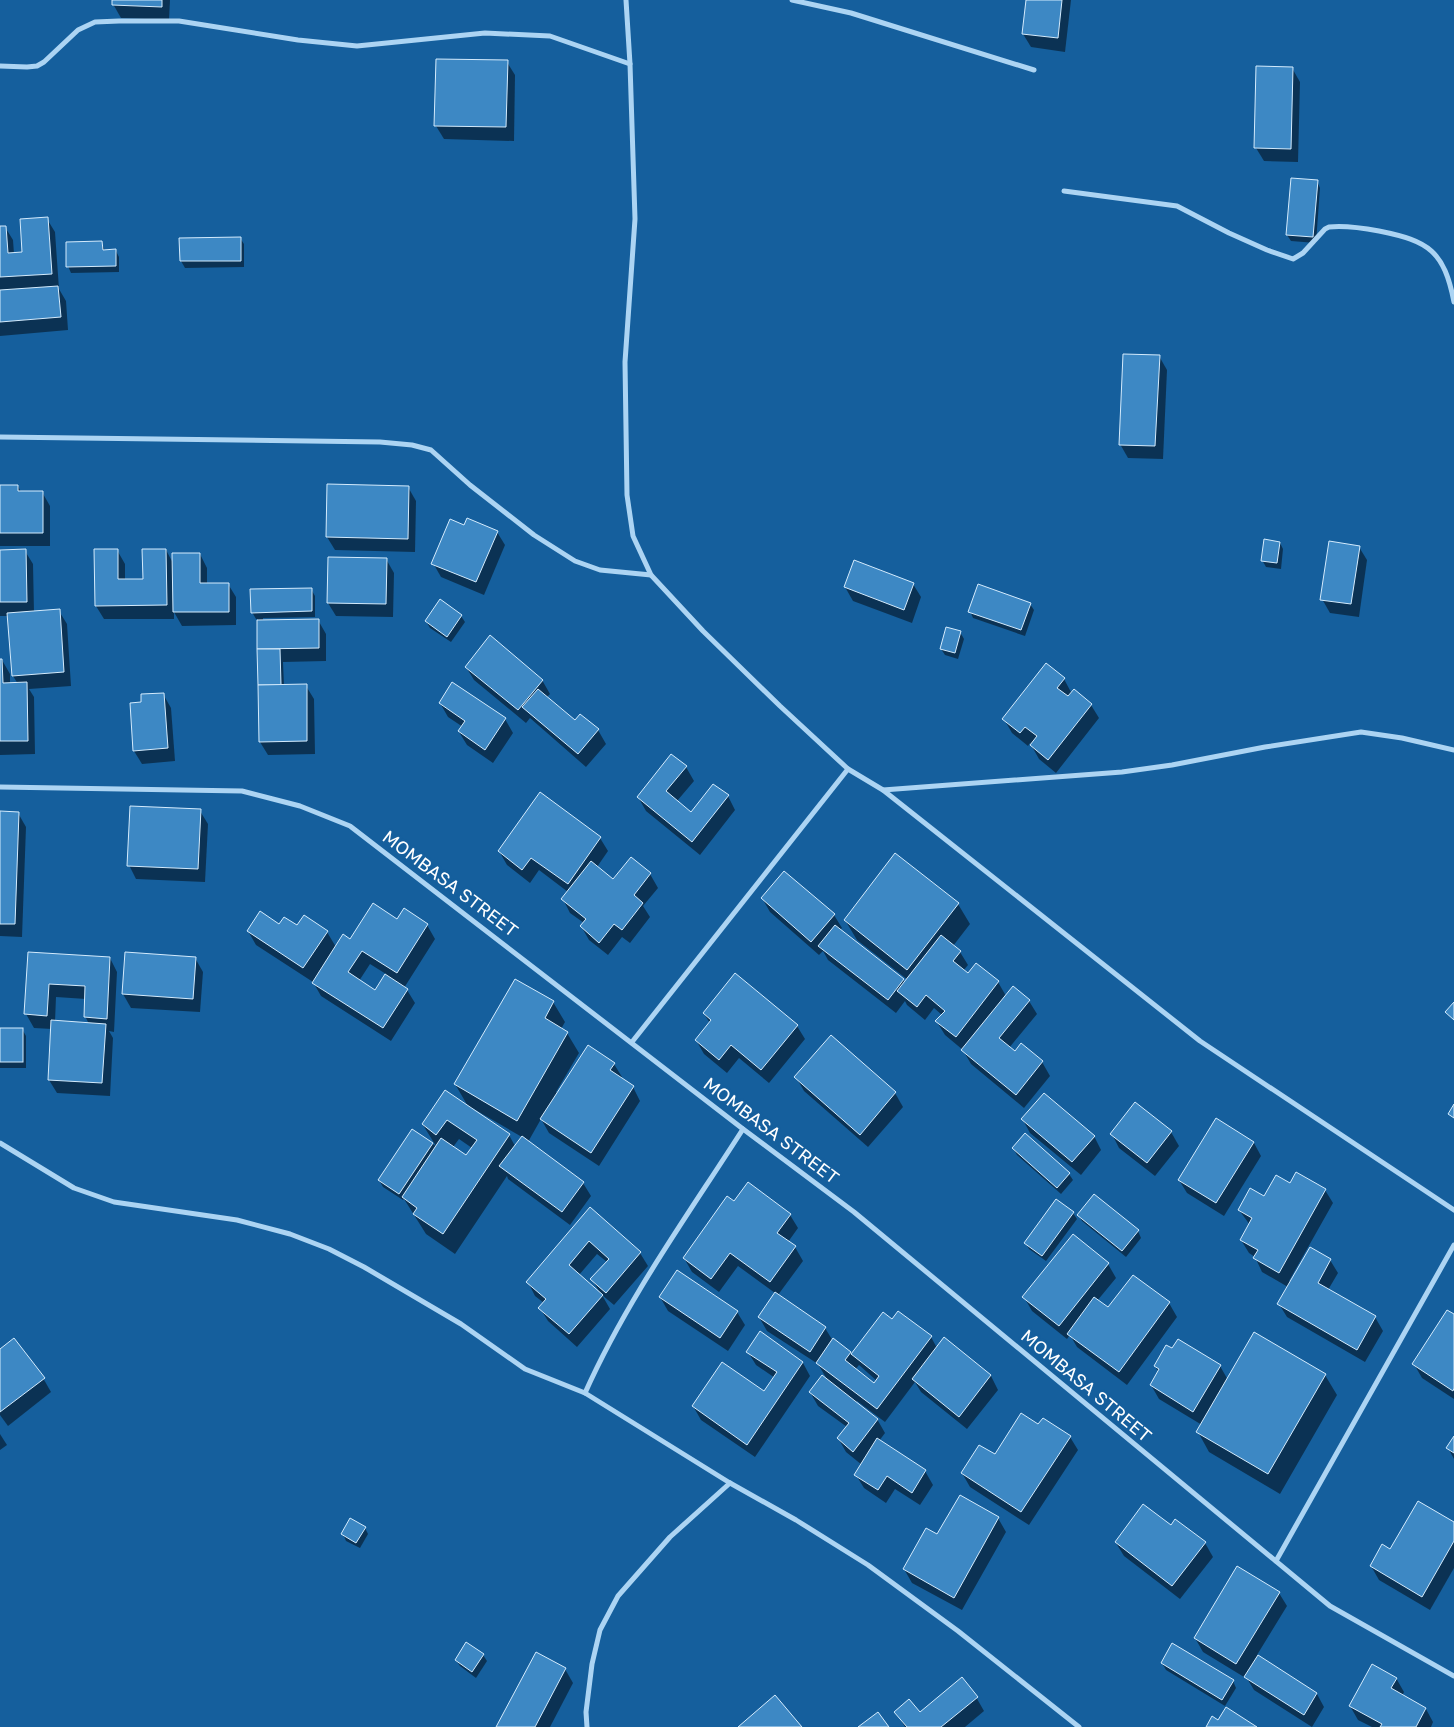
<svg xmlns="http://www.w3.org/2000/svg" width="1454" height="1727" viewBox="0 0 1454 1727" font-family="'Golos Text',sans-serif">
<rect width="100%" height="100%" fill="#155f9d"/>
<!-- shadow -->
<g fill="#0007" fill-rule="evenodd">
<path d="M114,0h56l-1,20 -48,-2 -8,-14z"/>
<path d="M1028,0h43l-6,52 -34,-5 -8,-13z"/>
<path d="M507,62l8,13 -1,66 -70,-2 -8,-13z"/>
<path d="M1292,68l8,14 -2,80 -34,-1 -8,-13z"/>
<path d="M1317,181l3,7 -4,55 -25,-2 -4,-6z"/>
<path d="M47,219l8,13 4,57 7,12 2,29 -68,6v-109h5l8,13 1,14 10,-1z"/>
<path d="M240,238l4,6v23l-59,1 -4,-7v-22z"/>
<path d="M102,243l3,8h11l3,6v15l-48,1 -3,-7z"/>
<path d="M1159,356l8,14 -4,89 -35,-1 -8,-14z"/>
<path d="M0,486h18l3,6h21l8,14v40h-50z"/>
<path d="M408,487l8,14 -1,51 -80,-2 -8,-13z"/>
<path d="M465,526l32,6 8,13 -21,50 -43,-18 -8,-14z"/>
<path d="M1280,543l3,6 -2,20 -15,-2 -4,-7z"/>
<path d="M1359,547l8,13 -8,57 -29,-4 -8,-14z"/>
<path d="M117,550l8,14v16h19l22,-30 7,13 27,-9 7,14v16h21l8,13v28l-54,1 -8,-14v7h-70l-8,-13z"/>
<path d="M0,551h25l8,13 1,49 25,-2 8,13 4,62 -42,3 5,8 1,57 -35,1v-95h2l8,14v10h8l-5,-8 -4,-60h-9z"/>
<path d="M386,559l8,14 -1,44 -57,-1 -8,-13z"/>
<path d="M913,584l8,13 -9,26 -59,-22 -8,-14z"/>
<path d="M311,589l4,7v21l-52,1v3l55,-1 8,14v27l-43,1 1,24h22l8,13 1,55 -47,1 -8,-13 -2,-123h-2l-4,-7z"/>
<path d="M1030,604l4,6 -9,26 -52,-18 -3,-7z"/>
<path d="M461,616l4,6 -14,20 -21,-14 -4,-7z"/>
<path d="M960,632l4,7 -6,20 -13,-4 -4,-6z"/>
<path d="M466,667l76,13 8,14 -4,4 29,24 23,8 8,14 -20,23 -56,-49 -4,5 -52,-43z"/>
<path d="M1064,679l8,15 19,11 8,13 -43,55 -17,-14 -9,-16 -2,3 -16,-13 -8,-14z"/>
<path d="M453,684l52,35 8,14 -20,30 -26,-18 -8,-13 4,-5 -15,-10 -8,-14z"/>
<path d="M163,694l8,14 4,53 -33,3 -8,-13 8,-48z"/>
<path d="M686,767l8,14 -17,20 14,12 37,-17 7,14 -35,45 -54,-44 -8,-14z"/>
<path d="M200,811l8,13 -3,58 -69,-3 -7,-14z"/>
<path d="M0,813h18l8,14 -4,110 -22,-1z"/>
<path d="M600,838l8,13 -11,16 17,14 36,-7 8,14 -15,18 7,11 -20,26 -8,-6 -14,18 -19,-15 -8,-14 3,-3 -14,-10 -7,-14 5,-7 -29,-22 -9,13 -23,-18 -8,-14z"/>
<path d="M895,855l63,49 12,20 -17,22 7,6 8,13 -5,6 5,4 30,7 8,14 23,5 8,13 -28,34 6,5 6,-8 21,17 8,14 -26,32 -53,-44 -8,-14 -18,-15 -8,-13 5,-7 -8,-7 -9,12 -18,-15 -2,-4 -9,12 -68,-53 -5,-9 -4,4 -49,-43 -8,-14 72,17 8,13 -2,2 63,50 2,3 3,-3 -51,-40 -12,-20z"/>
<path d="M404,910l23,15 8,14 -31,49 3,2 8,13 -24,38 -70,-45 -8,-14 -57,-37 -8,-14 32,-6 47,7 9,15 62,-26zM370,964l16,10 -11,17 -16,-10z"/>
<path d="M29,953l81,5 7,14 -3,60 -5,-1 4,7 -3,58 -53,-3 -8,-13 3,-51 -18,-1 -8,-14zM56,997l30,2 -1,17 4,8 -34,-2z"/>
<path d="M195,958l8,14 -3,40 -69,-4 -8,-14z"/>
<path d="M553,1002l12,20 -4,7 6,4 12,20 -23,39 2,1 56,-29 8,13 -1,2 12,8 7,14 -41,65 -50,-33 -8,-14 -13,23 55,41 8,13 -21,29 -62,-46 -1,-3 -52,78 -29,-20 -22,-35 -1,1 -20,-13 -4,-7 34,-49 23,15 -13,-21 46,-17 -14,-24zM472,1108l50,29 -7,9 -6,-11 -38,-25zM459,1139l13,9 -6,9 -13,-10z"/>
<path d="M704,1014l93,12 8,13 -36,44 -30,-25 -12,15 -23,-19 -8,-14 14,-17z"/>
<path d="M0,1029h22l4,7v32h-26z"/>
<path d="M831,1037l64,56 8,14 -35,40 -64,-56 -8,-14z"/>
<path d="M1023,1120l71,16 7,14 -20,25 -51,-42z"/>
<path d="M1171,1132l8,14 -24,30 -36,-28 -7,-14z"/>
<path d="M1025,1135l44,39 4,6 -12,14 -44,-39 -4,-7z"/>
<path d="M1254,1143l7,13 -37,60 -37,-23 -8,-13z"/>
<path d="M1290,1185l35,5 8,13 -44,78 2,1 39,-22 8,13 -10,17 47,27 8,14 -18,31 -78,-45 -8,-13 9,-17 -26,-15 -7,-15 -6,-4 -8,-13 9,-15 -11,-15z"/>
<path d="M734,1203l56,12 8,13 -10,14 7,5 8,14 -25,34 47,33 8,13 17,12 2,2 31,-42 10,8 38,16 6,11 7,-9 47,37 7,14 -31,39 -46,-37 -6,-10 -30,40 -28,-21 -1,2 21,16 8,14 -6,8 46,30 8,14 -13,20 -25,-16 -9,14 -22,-15 -8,-13 6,-10 -16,-13 -8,-14 9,-11 -29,-21 -8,-14 18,-11 -10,-17 -51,-33 -8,-14 16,-24 -37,-27 -19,26 -27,-20 -8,-14zM859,1365l18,16 -3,4 -19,-15z"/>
<path d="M590,1209l50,44 8,13 -34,39 -12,-10 8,14 -33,38 -29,-26 -8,-13 4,-5 -9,-7 -7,-14zM597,1254l10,8 -15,17 8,14 -21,-18z"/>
<path d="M1073,1213l4,6 -31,42 -17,-12 -3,-6z"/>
<path d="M1079,1215l59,16 3,7 -15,19 -44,-36z"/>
<path d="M1073,1236l35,28 8,14 -19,23 12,8 24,-32 36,26 8,14 -50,68 -50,-38 -7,-12 -3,4 -35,-28 -8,-14z"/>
<path d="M660,1297l77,15 8,13 -17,26 -60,-40z"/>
<path d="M1454,1315v84l-32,-21 -8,-14z"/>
<path d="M760,1333l43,30 7,13 -55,81 -54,-37 -8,-14 71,-13 11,-15 -19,-13 -8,-13z"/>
<path d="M0,1351l43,27 8,14 -43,34 -8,-11z"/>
<path d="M1155,1366h65l8,14 97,-5 12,20 -57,99 -71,-42 -11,-20 4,-7 -43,-26 -8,-14 8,-12z"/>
<path d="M1038,1426l32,11 8,13 -49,75 -59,-38 -8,-14 33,-17z"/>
<path d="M0,1434l7,11 -7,5z"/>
<path d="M1454,1439v20l-6,-11z"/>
<path d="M960,1496l38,22 8,14 -44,78 -50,-27 -8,-14 34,-33z"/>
<path d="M1454,1523v45l-24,42 -51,-30 -8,-14 19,-16z"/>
<path d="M1171,1526l34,17 8,14 -33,42 -56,-43 -8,-13z"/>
<path d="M365,1528l3,6 -8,14 -14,-7 -3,-7z"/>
<path d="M1279,1593l8,13 -30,49 60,39 7,13 -12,20 -58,-37 -9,-15 -1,2 -41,-25 -8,-14z"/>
<path d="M483,1655l4,6 -11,17 -16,-12 -4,-6z"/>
<path d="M1162,1663l71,18 3,7 -11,18 -59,-36z"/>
<path d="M565,1669l8,14 -23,44h-53z"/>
<path d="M1396,1678l8,14 -2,4 24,13 7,13 -2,5h-59l-14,-7 -8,-14z"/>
<path d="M976,1697l8,14 -19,16h-60l-9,-15 24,1z"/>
</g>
<!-- building -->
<g fill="#3d88c4" stroke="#d4ebfd">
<path d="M112,0h50v7l-50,-2z"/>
<path d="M1026,0h36l-4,38 -36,-4z"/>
<path d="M436,59l72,1 -2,67 -72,-1z"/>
<path d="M1256,66l37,1 -2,82 -37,-1z"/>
<path d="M1291,178l27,2 -5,57 -27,-2z"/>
<path d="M48,217l4,57 -52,3v-51h6l2,27 14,-1 -2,-33z"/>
<path d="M241,237v24h-61l-1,-23z"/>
<path d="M102,241l1,9 13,-1v17l-50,1v-25z"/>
<path d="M58,286l3,31 -61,5v-32z"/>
<path d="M1123,354l37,1 -5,91 -36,-1z"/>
<path d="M327,484l82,2 -1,53 -82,-2z"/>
<path d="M0,485h18v6h25v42h-43z"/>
<path d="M467,518l31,13 -22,51 -45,-18 19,-45 14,6z"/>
<path d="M1264,539l16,3 -3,21 -16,-2z"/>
<path d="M1329,541l31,5 -9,58 -31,-4z"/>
<path d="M26,549l1,53h-27v-52z"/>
<path d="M94,549h24v30h25l-1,-30h24l1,56 -72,1z"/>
<path d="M172,553h28v30h29v29h-56z"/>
<path d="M328,557l59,1 -1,46 -59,-1z"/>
<path d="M854,560l60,23 -10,27 -60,-23z"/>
<path d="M978,584l53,19 -10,27 -53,-18z"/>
<path d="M312,588v23l-61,2 -1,-24z"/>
<path d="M440,599l22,16 -15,22 -22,-16z"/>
<path d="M60,609l4,63 -52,4 -5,-63z"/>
<path d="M319,619v29l-62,1v-29z"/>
<path d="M946,627l15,4 -6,22 -15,-4z"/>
<path d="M490,635l53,45 -25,30 -53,-43z"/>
<path d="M257,649h23l1,36h-23z"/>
<path d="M0,659h2l1,24 24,-1 1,59h-28z"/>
<path d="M1046,663l19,15 -8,10 11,8 6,-7 18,15 -44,56 -18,-15 7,-9 -12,-9 -5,6 -18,-14z"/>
<path d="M452,682l54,36 -21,32 -27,-19 7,-10 -26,-18z"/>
<path d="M307,684v57l-48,1 -1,-57z"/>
<path d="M538,689l37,31 5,-6 19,15 -21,25 -56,-47z"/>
<path d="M164,693l4,55 -35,3 -3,-48 11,-1v-8z"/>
<path d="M671,754l16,12 -21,25 25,21 22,-28 16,11 -37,47 -55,-45z"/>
<path d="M540,792l61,45 -33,47 -37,-26 -9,12 -24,-19z"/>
<path d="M130,806l71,3 -3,60 -71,-3z"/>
<path d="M0,811l19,1 -4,112h-15z"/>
<path d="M895,853l64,50 -52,67 -63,-50z"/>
<path d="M631,857l20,16 -17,22 9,8 -21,27 -8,-6 -15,19 -19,-17 6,-7 -25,-20 30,-38 22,18z"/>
<path d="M784,871l51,43 -24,28 -50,-44z"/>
<path d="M373,903l24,16 7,-11 24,16 -31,49 -35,-22 -14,21 27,18 10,-16 23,15 -25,39 -71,-45 31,-49 7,5z"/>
<path d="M260,911l19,13 5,-7 13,8 7,-10 24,16 -25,37 -56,-37z"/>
<path d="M835,925l69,54 -16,21 -70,-54z"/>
<path d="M941,935l20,16 -8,10 15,12 8,-10 23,18 -43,56 -21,-16 10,-10 -19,-16 -9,12 -20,-16z"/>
<path d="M28,952l82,5 -3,62 -23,-2 1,-31 -36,-2 -2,32 -23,-2z"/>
<path d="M125,952l71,5 -3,42 -71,-5z"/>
<path d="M735,973l63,52 -37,45 -30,-25 -12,15 -24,-20 16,-20 -8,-7z"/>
<path d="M515,979l39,22 -9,17 23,14 -51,89 -63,-37z"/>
<path d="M1013,986l17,14 -31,38 16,13 6,-8 22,18 -27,34 -55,-45z"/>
<path d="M1454,1002v18l-9,-8z"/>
<path d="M51,1020l55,4 -4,59 -54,-3z"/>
<rect x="0" y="1028" width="23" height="34"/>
<path d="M831,1035l65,57 -36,43 -66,-58z"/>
<path d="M588,1045l27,18 -5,7 24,16 -43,67 -51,-34z"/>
<path d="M445,1090l65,44 -67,100 -30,-20 4,-6 -15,-11 39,-59 25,17 11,-15 -30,-20 -11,15 -14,-11z"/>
<path d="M1044,1093l51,43 -23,26 -51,-43z"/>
<path d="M1135,1102l37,29 -25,32 -37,-29z"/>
<path d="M1454,1104v14l-6,-4z"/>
<path d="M1216,1118l38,24 -38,61 -38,-23z"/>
<path d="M412,1129l21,14 -34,51 -21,-14z"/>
<path d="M1025,1133l45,40 -13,15 -45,-40z"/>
<path d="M522,1136l62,46 -22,30 -63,-46z"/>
<path d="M1296,1172l30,17 -47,84 -26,-15 5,-8 -18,-10 12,-22 -14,-8 12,-22 14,8 12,-21 14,8z"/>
<path d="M748,1182l43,32 -14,19 19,13 -26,36 -40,-29 -19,26 -28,-21 44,-62 7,5z"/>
<path d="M1094,1194l45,36 -17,21 -45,-36z"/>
<path d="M1056,1199l18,13 -32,44 -18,-13z"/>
<path d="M590,1207l51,45 -35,41 -16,-14 19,-20 -20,-18 -20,24 34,30 -34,39 -31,-26 8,-9 -20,-17z"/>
<path d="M1073,1234l36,29 -50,63 -37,-29z"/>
<path d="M1310,1247l21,12 -13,24 58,33 -19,34 -80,-46z"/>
<path d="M677,1270l61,41 -18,27 -61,-41z"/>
<path d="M1133,1275l37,27 -51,70 -52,-38 27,-37 14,10z"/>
<path d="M775,1292l51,35 -16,25 -52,-35z"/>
<path d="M1447,1310l7,4v74l-1,3 -41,-27z"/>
<path d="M898,1311l34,25 -55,73 -61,-46 17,-25 18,14 -6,8 29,23 5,-7 -28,-22 32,-42 9,7z"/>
<path d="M760,1331l43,31 -56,83 -55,-39 30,-44 42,29 13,-19 -31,-20z"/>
<path d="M1254,1332l72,42 -58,100 -72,-42z"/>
<path d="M944,1337l47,38 -32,42 -47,-38z"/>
<path d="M14,1338l31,40 -45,34v-63z"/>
<path d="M1178,1339l43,26 -28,47 -43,-27 9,-16 -5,-3 12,-21 6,3z"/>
<path d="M822,1375l56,44 -25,33 -16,-14 12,-15 -40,-31z"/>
<path d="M1021,1413l17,11 5,-6 28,18 -50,76 -60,-39 18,-28 16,9z"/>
<path d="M1454,1436v17l-8,-5z"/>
<path d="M877,1438l49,32 -14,23 -25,-17 -9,14 -24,-15z"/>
<path d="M960,1495l39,22 -45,81 -51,-29 23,-41 11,6z"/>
<path d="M1418,1501l36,21v19l-32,56 -52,-31 12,-22 8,5z"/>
<path d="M1143,1504l28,21 4,-6 31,23 -34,44 -57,-44z"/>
<path d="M350,1518l16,9 -10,16 -15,-9z"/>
<path d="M1237,1566l43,26 -44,72 -42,-26z"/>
<path d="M466,1642l18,12 -12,18 -17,-12z"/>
<path d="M1172,1643l62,37 -12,20 -61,-37z"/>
<path d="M536,1652l30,16 -31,59h-39z"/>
<path d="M1258,1655l59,38 -13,22 -60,-38z"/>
<path d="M1372,1664l25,14 -6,10 35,20 -10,19h-36l2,-3 -33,-18z"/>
<path d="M962,1677l16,20 -37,30h-34l-13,-15 15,-13 11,13z"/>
<path d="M775,1695l27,32h-64z"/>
<path d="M1226,1707l31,20h-51l6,-11 6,4z"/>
<path d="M878,1712l11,15h-31z"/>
</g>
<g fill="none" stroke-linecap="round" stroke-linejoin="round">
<!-- minor -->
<g stroke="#acd4f3" stroke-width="5">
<path d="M626,0l4,64 5,155 -10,143 2,133 6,41 18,39 52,56 77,75 68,63 35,21 317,251 254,169"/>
<path d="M792,0l59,13 183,57"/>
<path d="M0,66l27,1 10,-1 7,-4 34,-32 17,-8 24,-1h60l119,19 59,6 128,-13 65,3 80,28"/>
<path d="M1064,191l113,15 52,27 38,17 26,9 10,-6 22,-24 4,-2c17,-2 34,1 50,4 50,10 65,20 75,71"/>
<path d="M0,437l380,5 32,3 19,5 39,35 64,50 41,26 25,9 51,5"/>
<path d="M0,787l242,4 58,15 50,20 393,303 111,83 476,394 124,70"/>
<path d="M883,790l239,-18 50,-7 93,-18 96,-15 41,6 52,12"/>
<path d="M632,1042l216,-273"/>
<path d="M0,1143l74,45 40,14 123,18 53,14 39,15 35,18 97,57 64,45 60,24 145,90 66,37 72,45 90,66 121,96"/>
<path d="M585,1393c42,-94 103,-178 158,-264"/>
<path d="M1276,1561l178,-316"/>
<path d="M587,1727l-1,-15 6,-48 8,-34 18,-34 52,-59 60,-54"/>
</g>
</g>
<g text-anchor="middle" stroke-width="5" stroke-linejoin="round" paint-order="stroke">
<!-- street labels -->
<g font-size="18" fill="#fff" stroke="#155f9d">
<text transform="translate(450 884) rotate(37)" y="6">MOMBASA STREET</text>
<text transform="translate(771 1131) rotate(37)" y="6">MOMBASA STREET</text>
<text transform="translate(1086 1386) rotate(40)" y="6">MOMBASA STREET</text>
</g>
</g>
</svg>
